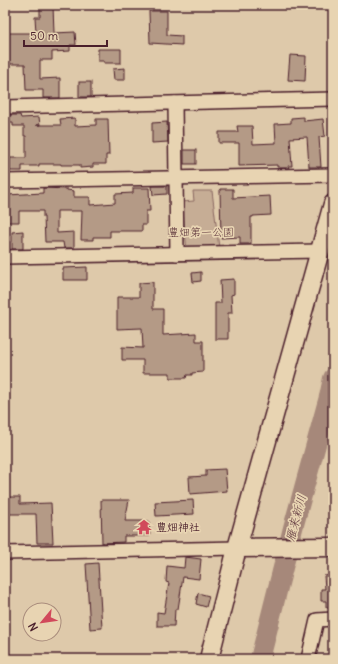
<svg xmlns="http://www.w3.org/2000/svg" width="338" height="664" viewBox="0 0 338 664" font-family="Delius,'Klee One',sans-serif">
<rect width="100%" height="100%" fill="#dec9aa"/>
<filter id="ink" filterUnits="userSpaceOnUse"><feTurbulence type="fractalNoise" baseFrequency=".025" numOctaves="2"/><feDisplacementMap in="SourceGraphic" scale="8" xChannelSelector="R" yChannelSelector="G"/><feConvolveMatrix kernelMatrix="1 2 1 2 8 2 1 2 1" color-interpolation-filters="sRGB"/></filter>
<g filter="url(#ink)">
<!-- green -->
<path fill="#c6ad95" stroke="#886660" d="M193,191h19l7,57 -32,2 -5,-48 12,-1z"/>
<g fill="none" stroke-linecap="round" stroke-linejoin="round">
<!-- river -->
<path stroke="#a6887a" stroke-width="20" d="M260,659l33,-131 36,-131 4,-19"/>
</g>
<!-- building -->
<g fill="#b49a86" stroke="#4a1f2b">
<path d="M40,6h13l1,27 21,-1 1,13h-6v6l-18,1v8h-12v19l20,-1v20h-17v-8h-17l-1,-26h-17v-31h28l-1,-16h5z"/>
<path d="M149,11h18v24l15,1v9l-32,-2z"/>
<path d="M98,49h23v14h-17v-2h-6z"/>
<path d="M290,55l16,1 -1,25 -17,-1z"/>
<path d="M125,68v12h-11l-1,-11z"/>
<rect x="79" y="82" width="12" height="15"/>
<path d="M5,115h15l1,3 18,-1 1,8h-4h25l-1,-6 15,-1v8l21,-1v-6h12l1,36h-3v9h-13v3l-13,1v-3h-19v-1h-22v2h-17v5h-12v-13h16v-22h-2v-10h-11v-3h-8z"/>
<path d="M304,117v4l19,-2 2,17 -6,1 2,30h-12l-2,-30 -17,1 2,28h-4l1,2h-9l-1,-1h-2v-2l-38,1v-23h-20v-11h19l-1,-6h15l1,18 23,-1 -1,-19 16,-1v-5z"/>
<path d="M167,122l1,20 -16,1v-20z"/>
<rect x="184" y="150" width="12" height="14"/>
<path d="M152,186h15v8l-14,1z"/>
<path d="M43,188l24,1v1l7,1v6h16v8l25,-2v-9l18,-1v-5h16l1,23h-4v14h-4v6h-32v6h-17v3h-12l1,-29h-25v22l17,-1v16h-10l-1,-6h-18l-1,-25h-1v-6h-24v11h-12v-27l36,-2z"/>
<path d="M220,189h13v9l37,-2 1,19 -18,1v1h-2v27h-11v-7l-19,1z"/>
<path d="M23,231v18h-11v-17z"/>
<path d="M87,267v13h-24v-12z"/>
<path d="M201,272v9l-8,1 -1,-9z"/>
<path d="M234,279v15l-3,1 1,18h-4v26h-13v-36h6l-1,-23z"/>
<path d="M153,282v27h10v26l33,-2v8h7v31l-11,1v2h-5l-1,3h-16v-5h-27v-13h-21v-13l21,1 -1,-20 -25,1v-32h22v-14z"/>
<path d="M225,469l2,22 -37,3 -1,-17 17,-1v-6z"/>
<path d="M5,497h15v7l31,-1 2,40h-16l-1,-29h-31z"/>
<path d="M101,500h28l-4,21h24l1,15h-26v6l-22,1z"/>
<path d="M193,500l1,14 -38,2 -1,-14z"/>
<path d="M185,557l16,2 -2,20 -16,-2 -5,32h-3l-1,17h-17v-14l7,1 5,-30 -3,-1 1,-16 17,2z"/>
<path d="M98,563l4,65 -12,1 -4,-65z"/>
<path d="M333,575v32h-7v-6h-5v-12h4l-1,-13z"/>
<path d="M198,593l11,3 -3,11 -10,-3z"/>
</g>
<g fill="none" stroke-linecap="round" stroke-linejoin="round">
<defs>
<g id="street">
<path d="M175,103l2,151"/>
<path d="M5,107l328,-8"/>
<path d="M5,181l328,-6"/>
<path d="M5,257l315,-6"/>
<path d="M5,553l232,-5"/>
<path d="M308,659l9,-39 16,-1"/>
</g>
<g id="secondary">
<path d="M237,548l96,-1"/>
<path d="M209,659l24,-95 4,-16 96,-344"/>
</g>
</defs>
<!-- street casing -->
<use href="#street" stroke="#4a1f2b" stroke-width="16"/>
<!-- secondary casing -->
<use href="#secondary" stroke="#4a1f2b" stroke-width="21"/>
<!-- street -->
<use href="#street" stroke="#e8d4b2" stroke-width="13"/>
<!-- secondary -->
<use href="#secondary" stroke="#e8d4b2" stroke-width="18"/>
</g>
</g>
<!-- icons -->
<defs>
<symbol id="temple-bare" viewBox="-9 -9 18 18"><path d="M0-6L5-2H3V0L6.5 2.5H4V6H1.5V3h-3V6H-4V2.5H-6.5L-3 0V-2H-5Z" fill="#d1495b" stroke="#e8d4b2" stroke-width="2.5" paint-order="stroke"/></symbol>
</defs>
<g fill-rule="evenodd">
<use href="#temple-bare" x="133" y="516" width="22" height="22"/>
</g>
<g text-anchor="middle" stroke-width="3.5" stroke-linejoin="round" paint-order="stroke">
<!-- park labels -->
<g font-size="11" fill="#5d343b" stroke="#e8d4b2">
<text x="201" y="236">豊畑第一公園</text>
</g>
<!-- poi labels -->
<g font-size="11" font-weight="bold" fill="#4a1f2b" stroke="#e8d4b2" text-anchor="start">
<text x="156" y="531">豊畑神社</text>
</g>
<!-- water labels -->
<g font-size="12" font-style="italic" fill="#61393f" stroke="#e8d4b2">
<text transform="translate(296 518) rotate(-75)" y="4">雁来新川</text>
</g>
</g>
<!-- margin -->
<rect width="338" height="664" fill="none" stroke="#e8d4b2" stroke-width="20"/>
<rect x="10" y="10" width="318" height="644" fill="none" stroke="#4a1f2b" stroke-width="1.5" filter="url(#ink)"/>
<!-- north arrow -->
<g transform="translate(42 622) rotate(241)"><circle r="19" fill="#e8d4b2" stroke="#a98c7c"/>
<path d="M0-3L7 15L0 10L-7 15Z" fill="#d1495b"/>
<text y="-6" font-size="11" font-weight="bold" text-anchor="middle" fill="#4a1f2b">N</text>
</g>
<!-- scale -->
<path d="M24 40v6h83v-6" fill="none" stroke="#4a1f2b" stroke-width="2"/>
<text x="30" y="40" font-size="12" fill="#4a1f2b" stroke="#e8d4b2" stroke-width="3" paint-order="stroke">50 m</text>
</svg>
